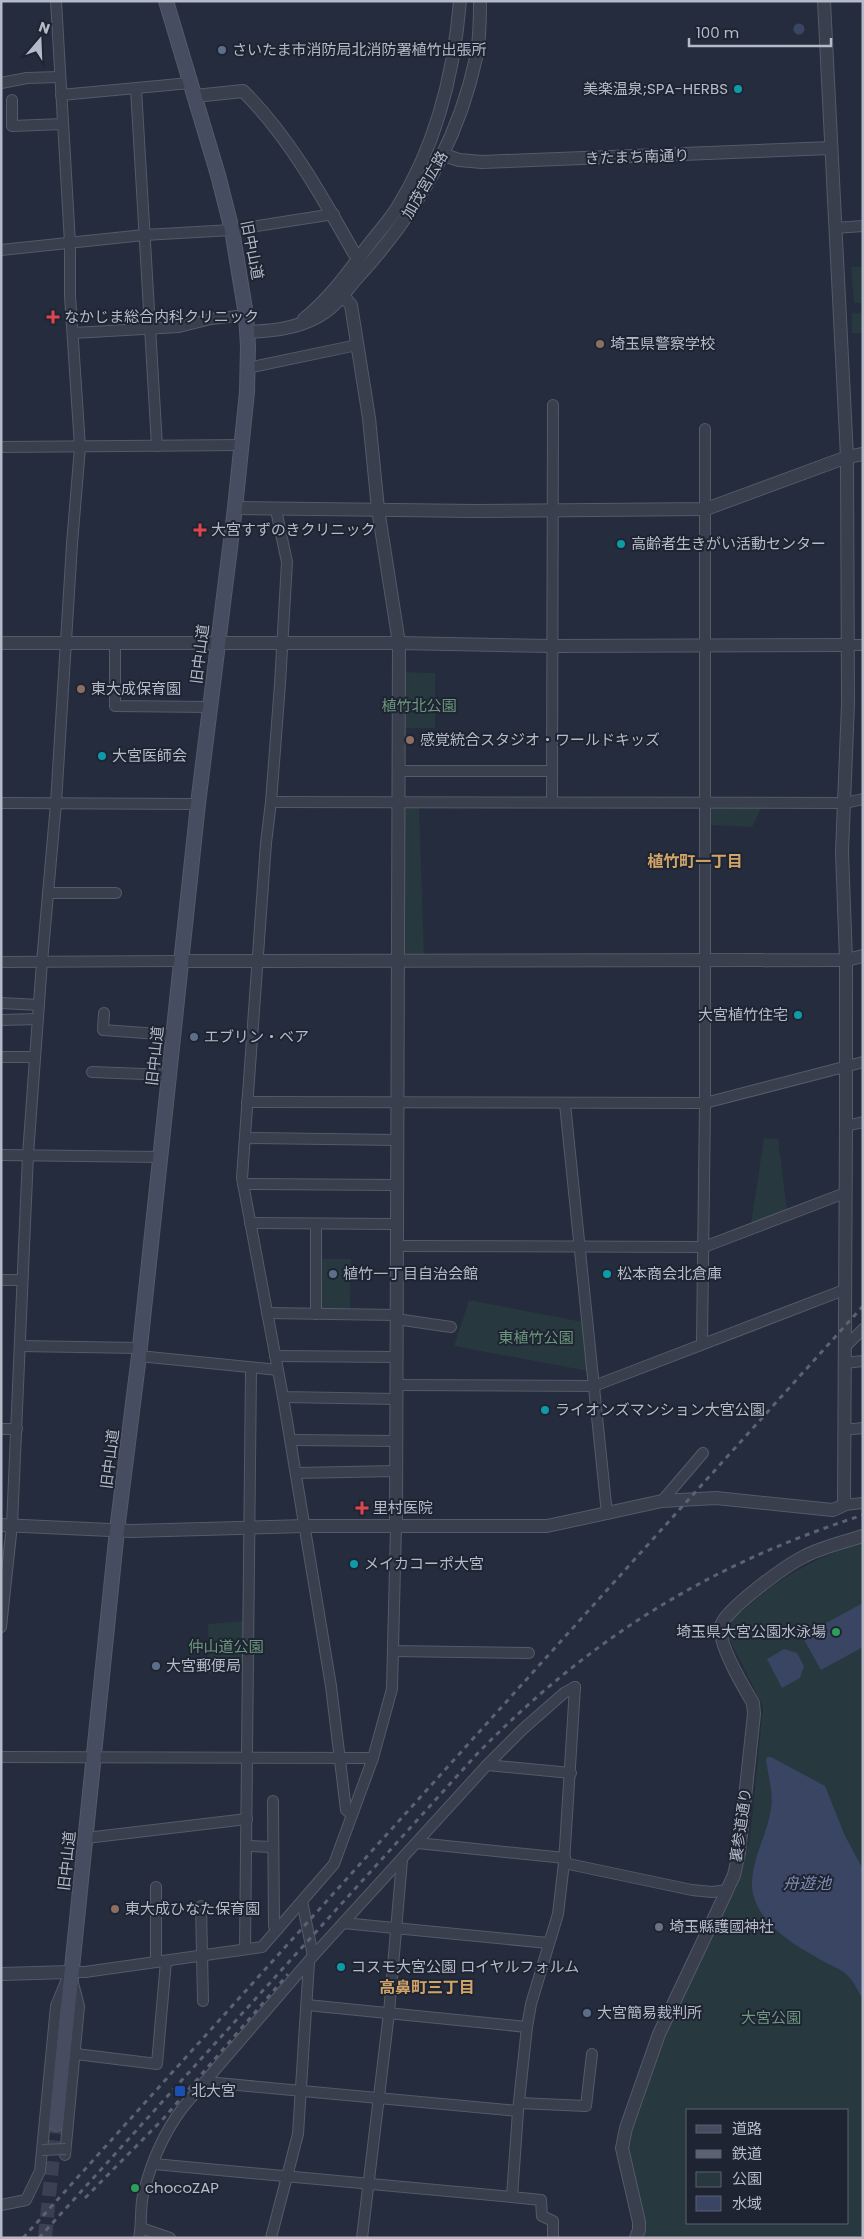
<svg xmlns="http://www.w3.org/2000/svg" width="864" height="2239" viewBox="0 0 864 2239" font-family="Poppins,'Noto Sans JP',sans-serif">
<rect width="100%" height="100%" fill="#252c3d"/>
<!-- green -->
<g fill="#27383e" fill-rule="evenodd">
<path d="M851,267h12v36h-9z"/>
<path d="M863,310v23h-11v-19l1,-2 7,2v-3z"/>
<path d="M402,672l33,1v55h-34z"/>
<path d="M402,806l17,1 5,148h-23z"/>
<path d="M762,807l-10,20 -42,-2v-16z"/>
<path d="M764,1138l14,1 9,71 -36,14z"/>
<path d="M318,1259h33l-1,53 -32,-1z"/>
<path d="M469,1300l114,22 5,49 -134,-25z"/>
<path d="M863,1542v696h-221l2,-3 -1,-20 -16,-74 35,-106 75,-149 13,-48 13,-131 -33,-67c0,-7 -1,-13 2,-19 4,-6 12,-11 17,-16 34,-30 71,-49 114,-63zM688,2110h160v113h-160z"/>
<path d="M244,1621v49l-35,4 -1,-50z"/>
</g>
<!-- water -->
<g fill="#3a4564">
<circle cx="799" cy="29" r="5.5"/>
<path d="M863,1603v44l-42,23 -19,-34z"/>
<path d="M784,1649l13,4 7,13 -4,12 -18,10 -15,-29z"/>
<path d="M767,1757h4l54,29 20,50 18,33v130c-6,-9 -9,-18 -17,-25 -8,-7 -21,-11 -30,-17 -27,-15 -61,-37 -64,-70 -1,-28 15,-51 19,-78 3,-15 -3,-34 -5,-49z"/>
</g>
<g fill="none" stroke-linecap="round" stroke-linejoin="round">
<!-- secondary-tunnel -->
<path stroke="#3b4152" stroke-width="14" stroke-dasharray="14 7" stroke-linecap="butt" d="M45,2238l11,-114"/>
<defs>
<g id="minor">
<path d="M1,83l26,-5 33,-1"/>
<path d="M136,89l21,357"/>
<path d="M61,95l129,-12"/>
<path d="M12,100v26l51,-2"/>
<path d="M835,228l28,-2"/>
<path d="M1,250l143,-15 88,-5 102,-16"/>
<path d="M73,333l106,-6 32,-8 35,-4"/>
<path d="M248,368l109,-23"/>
<path d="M1,447l241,-2"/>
<path d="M276,510l11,52 -7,122 -9,118 -5,41 -24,335 41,219 113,2"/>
<path d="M115,643v63l95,1"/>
<path d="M847,645h16"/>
<path d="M398,771h154"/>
<path d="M271,802l574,1 18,-4"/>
<path d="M552,802l1,-397"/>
<path d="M1,803l197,1"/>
<path d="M48,893h68"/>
<path d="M1,962l180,-1"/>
<path d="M1,1003l38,2"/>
<path d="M104,1013l-1,17 70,5"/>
<path d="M1,1020l37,-1"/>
<path d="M1,1057h34"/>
<path d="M92,1072l77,3"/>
<path d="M247,1102l458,1 158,-41"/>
<path d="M565,1104l42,410"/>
<path d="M846,1126l17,-4"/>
<path d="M245,1138l152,2"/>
<path d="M1,1155l159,2"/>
<path d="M243,1184l154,1"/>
<path d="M250,1223l146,1"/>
<path d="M396,1246l308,1 141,-54"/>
<path d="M1,1280h21"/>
<path d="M267,1313l129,2"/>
<path d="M316,1314v-90"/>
<path d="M396,1319l55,8"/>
<path d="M702,1343l3,-240v-674"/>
<path d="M20,1346l119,2"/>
<path d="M846,1346l17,-17"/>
<path d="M139,1356l139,14"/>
<path d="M275,1356l121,1"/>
<path d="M845,1363l18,-2"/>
<path d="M396,1385l198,1 250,-96"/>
<path d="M283,1397l48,289 15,124 6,5"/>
<path d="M1,1429h16"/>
<path d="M844,1430l19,-2"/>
<path d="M291,1440l105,1"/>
<path d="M296,1473l100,-2"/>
<path d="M662,1501l41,-48"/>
<path d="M844,1505l19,-2"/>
<path d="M1,1627l11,-102 16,-370 14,-193 14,-159 16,-259 8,-97 -10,-151v-53l-14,-242"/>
<path d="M393,1651l136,2"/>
<path d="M1,1757l372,1"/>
<path d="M487,1765l84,8"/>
<path d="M273,1801l1,125 4,3"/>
<path d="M86,1838l161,-19"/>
<path d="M417,1843l148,15"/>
<path d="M247,1846l25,1"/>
<path d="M564,1863l128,27 20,2 15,-2"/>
<path d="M156,1887v75"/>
<path d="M302,1901l11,55"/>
<path d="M201,1906l2,95"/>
<path d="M343,1923l205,20"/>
<path d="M245,1949l6,-581"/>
<path d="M70,1972h15l177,-25 72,-83 39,-106 19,-69 4,-163"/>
<path d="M307,2005l220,22"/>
<path d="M76,2054l81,10 9,-103"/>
<path d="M206,2082l312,29"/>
<path d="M519,2103l67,3 6,-52"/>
<path d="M65,2155l14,-149 -6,-23"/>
<path d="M154,2164l358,33"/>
<path d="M1,2205l25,-5 14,-29 16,-165 11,-27"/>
<path d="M141,2228l29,10"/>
<path d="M139,2238c3,-14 1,-30 4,-43 8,-33 21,-63 41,-89l129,-150 174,-191 36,-36 41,-36 11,-6"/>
<path d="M271,2238l27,-104 11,-171"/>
<path d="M362,2238l27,-225 13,-153"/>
<path d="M553,2238v-17l-11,-5 -1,-16 -29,-3 6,-86 9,-84 4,-23 27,-90 6,-51 11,-176"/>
</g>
<g id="tertiary">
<path d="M195,96l48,-5c45,44 80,107 111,162l6,3"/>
<path d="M444,155l15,5 23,2 349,-14"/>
<path d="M344,297l7,8 18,113 9,91 21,134 -3,883"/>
<path d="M304,319c25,-20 44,-46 63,-72 10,-13 21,-25 30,-39 39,-62 57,-135 63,-207"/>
<path d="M247,332c24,-1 48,-3 70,-15 19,-10 27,-24 40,-39 58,-63 101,-136 119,-220 4,-18 4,-38 4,-57"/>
<path d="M235,508l240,3 231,-2 141,-52 16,-3"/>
<path d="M1,643h398l153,3 295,-1"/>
<path d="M181,961l665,-1 17,-4"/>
<path d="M1,1525l131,6 172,-5h243l115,-25 54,-3 117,12 11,-5 2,-379v-166l-4,-108 6,-148 -1,-247 -23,-456"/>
<path d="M1,1974l69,-2"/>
<path d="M636,2238l3,-8v-8l-17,-74 4,-20 33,-94 64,-135 11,-24 5,-22 15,-139 -1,-11c-9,-15 -36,-60 -32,-77 3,-16 67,-62 84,-70 18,-9 39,-14 58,-20"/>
</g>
<path id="secondary" d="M56,2124l61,-594 22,-174 59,-552 37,-296 12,-116 1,-46 -2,-31 -14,-85 -14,-55 -52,-174"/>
</defs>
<!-- minor casing -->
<use href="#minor" stroke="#545a68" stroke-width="12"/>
<!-- tertiary casing -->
<use href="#tertiary" stroke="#545a68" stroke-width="14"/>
<!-- secondary casing -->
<use href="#secondary" stroke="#545a68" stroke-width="16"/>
<!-- minor -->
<use href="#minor" stroke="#393f4d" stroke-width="10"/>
<!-- tertiary -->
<use href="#tertiary" stroke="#393f4d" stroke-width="12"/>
<!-- secondary -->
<use href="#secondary" stroke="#474d60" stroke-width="14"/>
<!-- rail -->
<g stroke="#5b6274" stroke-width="3" stroke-dasharray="5 5" stroke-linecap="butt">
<path d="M85,2198l78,-79 125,-145"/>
<path d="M23,2238l840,-932"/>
<path d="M39,2238l438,-484c113,-116 231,-189 386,-239"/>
</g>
<defs>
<path id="minor-bridge" d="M42,2150l24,-1"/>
</defs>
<!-- minor-bridge casing -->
<use href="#minor-bridge" stroke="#545a68" stroke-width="12" stroke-linecap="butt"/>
<!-- minor-bridge -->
<use href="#minor-bridge" stroke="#393f4d" stroke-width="10"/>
</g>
<!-- markers -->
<g fill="#5c6f8a" stroke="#1e2432" stroke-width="2">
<circle cx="222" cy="50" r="5"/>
<circle cx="194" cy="1037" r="5"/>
<circle cx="333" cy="1274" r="5"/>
<circle cx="156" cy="1666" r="5"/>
<circle cx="587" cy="2013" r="5"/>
</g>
<g fill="#0f9aa8" stroke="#1e2432" stroke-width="2">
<circle cx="738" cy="89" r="5"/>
<circle cx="621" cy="544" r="5"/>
<circle cx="102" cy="756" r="5"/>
<circle cx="798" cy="1015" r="5"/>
<circle cx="607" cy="1274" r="5"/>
<circle cx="545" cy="1410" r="5"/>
<circle cx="354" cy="1564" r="5"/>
<circle cx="341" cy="1967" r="5"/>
</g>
<g fill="#e0444e" stroke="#1e2432" stroke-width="2">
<path d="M50.5 309.5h5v5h5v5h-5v5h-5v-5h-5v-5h5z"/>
<path d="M197.5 522.5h5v5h5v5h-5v5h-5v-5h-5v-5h5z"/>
<path d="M359.5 1500.5h5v5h5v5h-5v5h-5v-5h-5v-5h5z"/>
</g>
<g fill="#8d6e63" stroke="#1e2432" stroke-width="2">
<circle cx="600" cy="344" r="5"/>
<circle cx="81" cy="689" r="5"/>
<circle cx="410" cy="740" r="5"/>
<circle cx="115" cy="1909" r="5"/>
</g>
<g fill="#2e9e5b" stroke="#1e2432" stroke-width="2">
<circle cx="836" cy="1632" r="5"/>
<circle cx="135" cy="2188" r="5"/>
</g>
<circle fill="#6b7280" stroke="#1e2432" stroke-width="2" cx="659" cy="1927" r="5"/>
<rect fill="#1a4fb4" stroke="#1e2432" stroke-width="2" x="174" y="2085" width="12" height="12" rx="2.5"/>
<g text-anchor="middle" stroke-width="4" stroke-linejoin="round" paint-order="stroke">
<!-- poi labels -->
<g font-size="15" fill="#b5bac8" stroke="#1e2432" text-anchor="start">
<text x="232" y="55">さいたま市消防局北消防署植竹出張所</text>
<text x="728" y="94" text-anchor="end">美楽温泉;SPA-HERBS</text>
<text x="64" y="322">なかじま総合内科クリニック</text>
<text x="610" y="349">埼玉県警察学校</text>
<text x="211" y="535">大宮すずのきクリニック</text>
<text x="631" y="549">高齢者生きがい活動センター</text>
<text x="91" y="694">東大成保育園</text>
<text x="420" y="745">感覚統合スタジオ・ワールドキッズ</text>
<text x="112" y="761">大宮医師会</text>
<text x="788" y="1020" text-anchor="end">大宮植竹住宅</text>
<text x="204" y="1042">エブリン・ベア</text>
<text x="343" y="1279">植竹一丁目自治会館</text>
<text x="617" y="1279">松本商会北倉庫</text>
<text x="555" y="1415">ライオンズマンション大宮公園</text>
<text x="373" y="1513">里村医院</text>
<text x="364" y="1569">メイカコーポ大宮</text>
<text x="826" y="1637" text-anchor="end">埼玉県大宮公園水泳場</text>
<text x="166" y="1671">大宮郵便局</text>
<text x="125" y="1914">東大成ひなた保育園</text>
<text x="669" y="1932">埼玉縣護國神社</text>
<text x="351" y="1972">コスモ大宮公園 ロイヤルフォルム</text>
<text x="597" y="2018">大宮簡易裁判所</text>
<text x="191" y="2096">北大宮</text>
<text x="145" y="2193">chocoZAP</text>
</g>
<!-- street labels -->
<g font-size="15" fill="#b5bac8" stroke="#1e2432">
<text transform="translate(637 157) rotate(-2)" y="5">きたまち南通り</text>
<text transform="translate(425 185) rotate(-60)" y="5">加茂宮広路</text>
<text transform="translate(252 250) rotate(79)" y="5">旧中山道</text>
<text transform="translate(200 654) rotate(-83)" y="5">旧中山道</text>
<text transform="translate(155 1056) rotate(-84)" y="5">旧中山道</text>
<text transform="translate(110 1459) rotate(-83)" y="5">旧中山道</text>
<text transform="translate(741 1825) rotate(-82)" y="5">裏参道通り</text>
<text transform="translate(67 1861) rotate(-84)" y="5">旧中山道</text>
</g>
<!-- park labels -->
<g font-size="15" fill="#6d987d" stroke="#1e2432">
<text x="419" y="711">植竹北公園</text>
<text x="536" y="1343">東植竹公園</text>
<text x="226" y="1652">仲山道公園</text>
<text x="771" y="2023">大宮公園</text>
</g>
<!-- neighbourhood labels -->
<g font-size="16" font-weight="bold" fill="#d0a468" stroke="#1e2432">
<text x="695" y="867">植竹町一丁目</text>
<text x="427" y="1993">高鼻町三丁目</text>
</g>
<!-- water labels -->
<g font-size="16" font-style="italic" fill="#7e8caf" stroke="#1e2432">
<text x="807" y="1889">舟遊池</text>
</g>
</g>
<!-- border -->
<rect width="864" height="2239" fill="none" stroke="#b5bac8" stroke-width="5"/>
<!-- legend -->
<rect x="686" y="2109" width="162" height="115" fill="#1e2432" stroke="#5a606e"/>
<rect x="696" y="2125" width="25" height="8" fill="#474d60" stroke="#5a606e"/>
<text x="732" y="2134" font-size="15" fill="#b5bac8">道路</text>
<rect x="696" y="2150" width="25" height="8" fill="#5b6274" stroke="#5a606e"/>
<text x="732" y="2159" font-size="15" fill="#b5bac8">鉄道</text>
<rect x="696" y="2172" width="25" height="15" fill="#27383e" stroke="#5a606e"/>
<text x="732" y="2184" font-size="15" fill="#b5bac8">公園</text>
<rect x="696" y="2196" width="25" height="15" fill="#3a4564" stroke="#5a606e"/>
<text x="732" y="2209" font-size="15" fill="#b5bac8">水域</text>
<!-- north arrow -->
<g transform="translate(40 40) rotate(19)" stroke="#1e2432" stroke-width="4" paint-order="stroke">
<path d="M0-4L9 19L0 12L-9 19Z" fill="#b5bac8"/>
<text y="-8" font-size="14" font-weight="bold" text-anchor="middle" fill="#b5bac8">N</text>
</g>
<!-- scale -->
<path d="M689 38v8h142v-8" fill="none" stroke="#b5bac8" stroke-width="2.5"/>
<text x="696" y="38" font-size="15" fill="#b5bac8" stroke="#1e2432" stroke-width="4" paint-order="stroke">100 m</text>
</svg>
